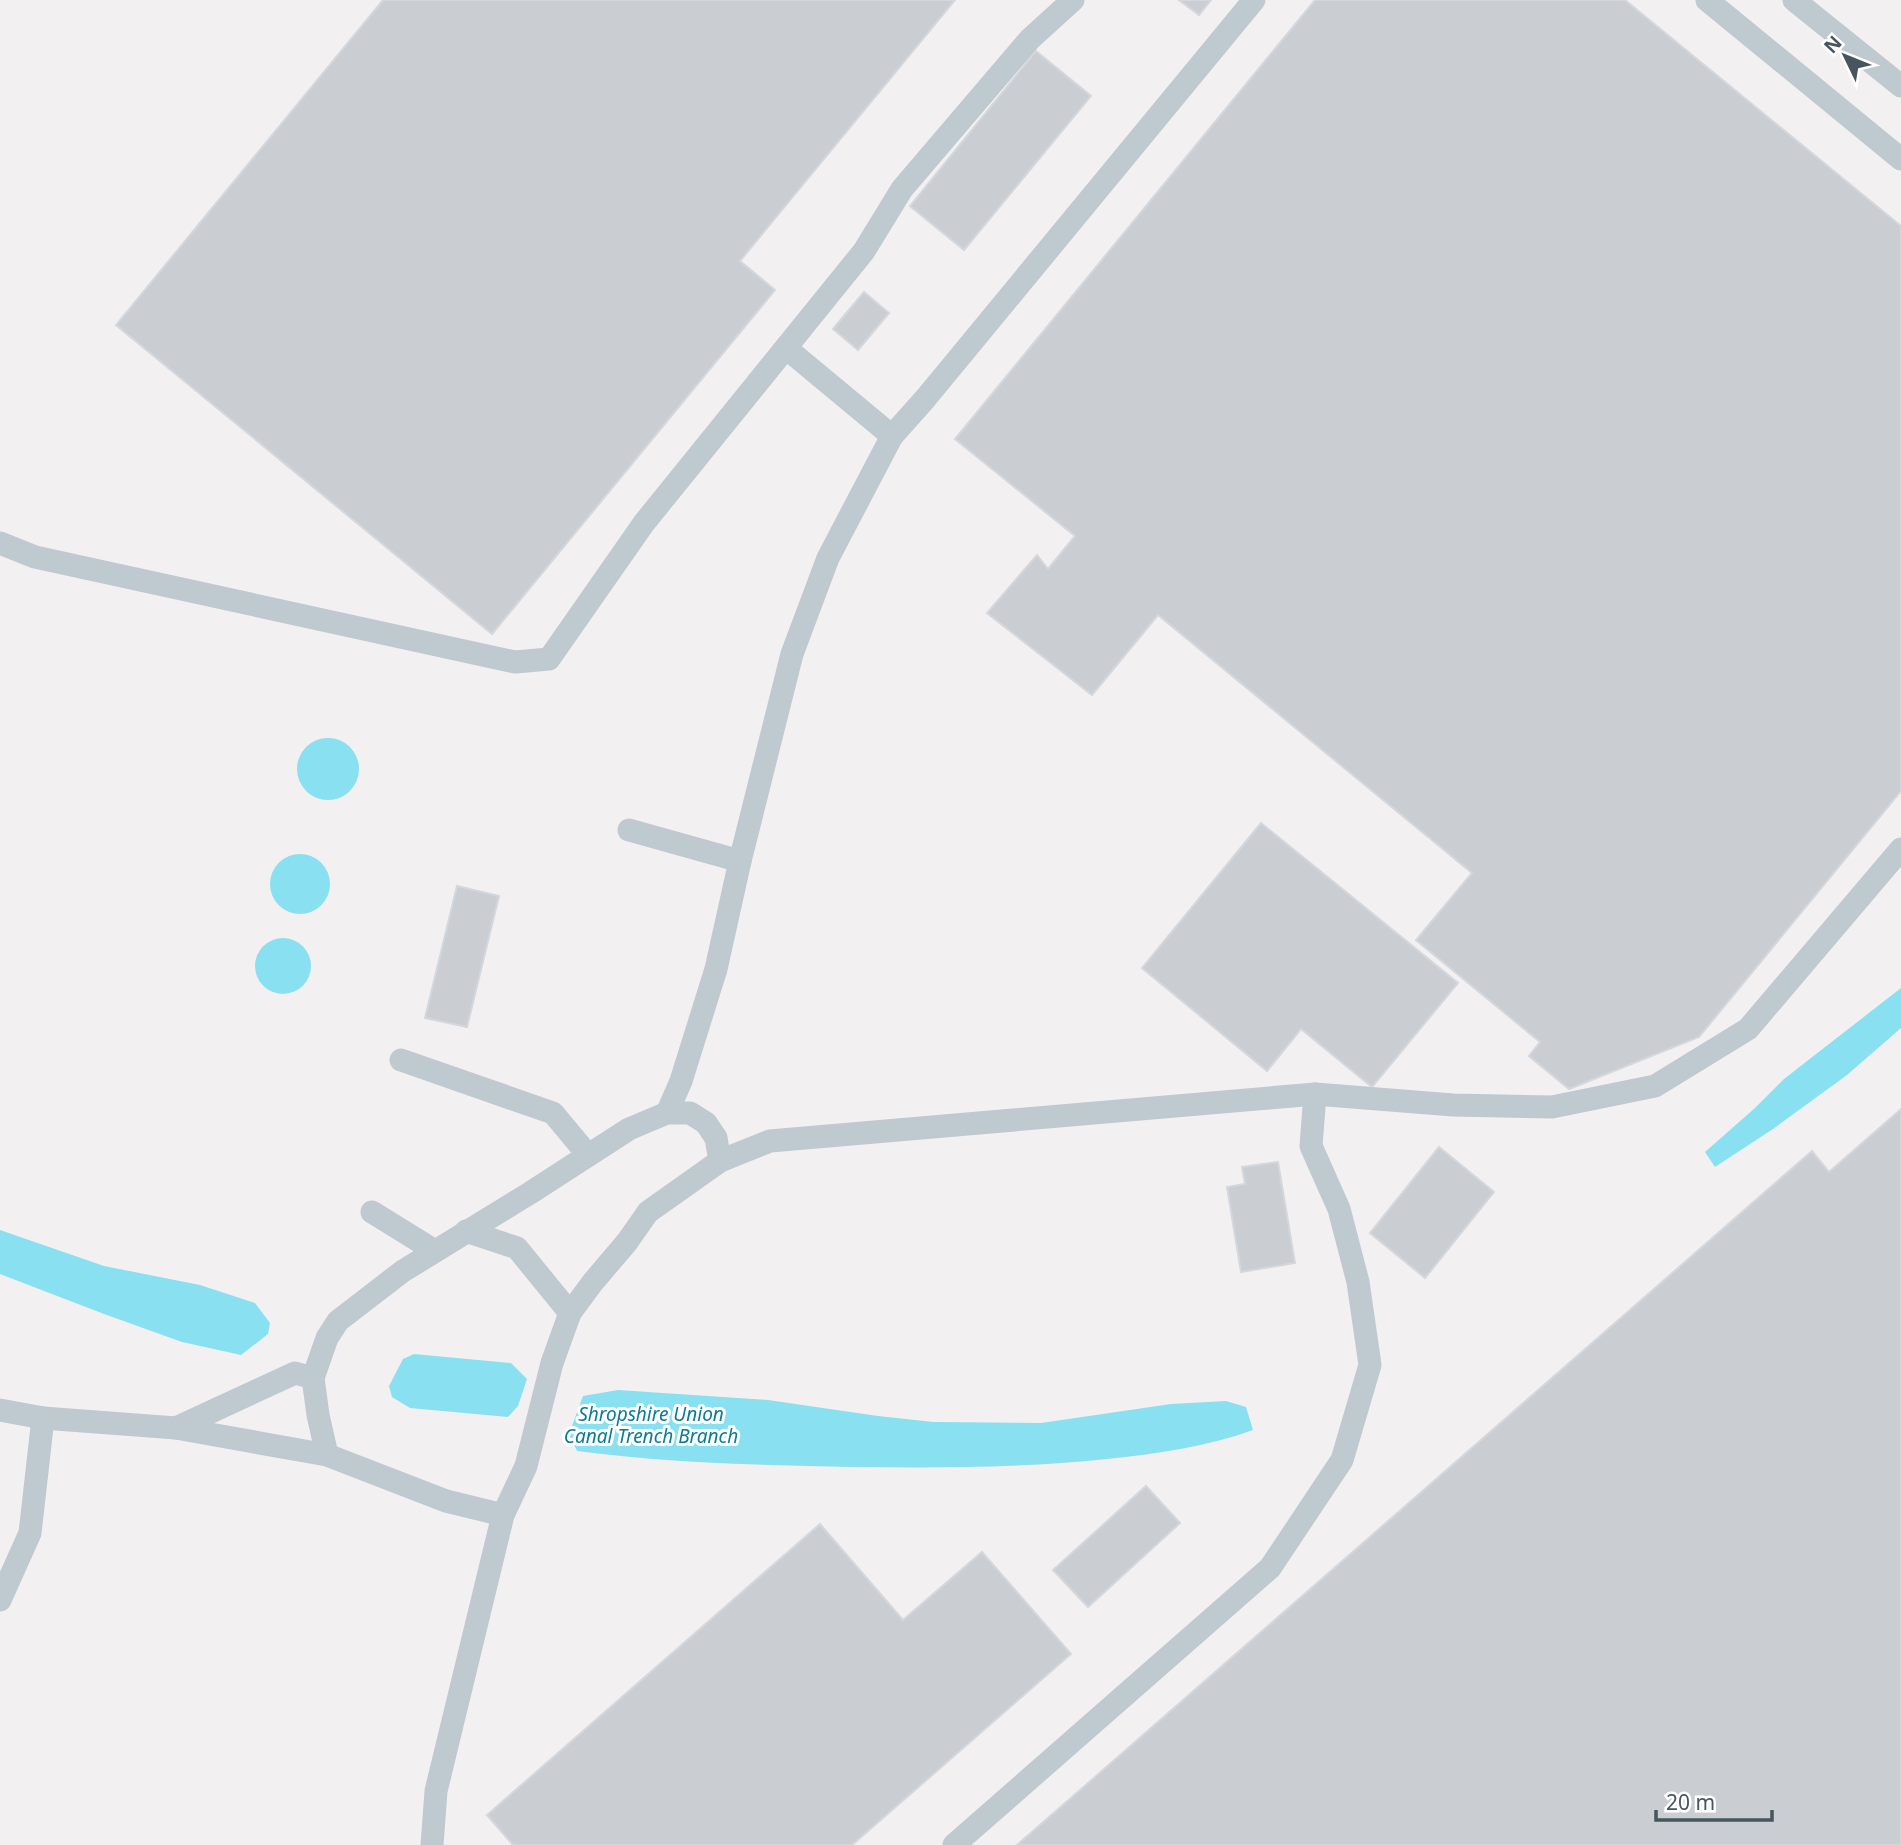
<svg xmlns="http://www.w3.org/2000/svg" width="1901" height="1845" viewBox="0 0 1901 1845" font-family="'Noto Sans',sans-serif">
<rect width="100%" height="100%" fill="#f3f0f1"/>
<!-- water -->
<g fill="#89e0f1">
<circle cx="328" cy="769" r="31"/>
<circle cx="300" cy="884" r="30"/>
<circle cx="283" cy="966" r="28"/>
<path d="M1901,988v40l-54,47 -74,54 -58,38 -10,-15 50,-44 29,-29z"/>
<path d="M0,1230l104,36 96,19 55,18 15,20 -2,11 -27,21 -59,-13 -78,-28 -104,-40z"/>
<path d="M414,1354l97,9 16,16 -9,27 -10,11 -98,-9 -18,-11 -3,-11 14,-27z"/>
<path d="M618,1390l150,10 110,16 55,6 108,1 130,-19 55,-3 20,6 7,23c-47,17 -97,24 -146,29 -85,9 -169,9 -255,8 -91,-2 -184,-4 -275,-16l-8,-17 14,-38z"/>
</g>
<!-- building -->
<g fill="#caced3" stroke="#d4d7dc" stroke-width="2">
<path d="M383,0h572l-215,261 35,29 -283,344 -376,-309z"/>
<path d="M1179,0h32l-12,15z"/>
<path d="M1315,0h310l276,226v565l-202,246 -130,52 -40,-33 11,-14 -124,-102 56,-67 -314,-258 -66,80 -105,-82 50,-58 11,14 27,-33 -120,-97z"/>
<path d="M1036,51l55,45 -127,154 -54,-44z"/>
<path d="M864,292l25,21 -31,37 -25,-21z"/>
<path d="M1261,823l197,160 -86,104 -71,-58 -34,42 -125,-103z"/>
<path d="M457,886l42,10 -32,131 -42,-9z"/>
<path d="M1901,1109v736h-884l795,-694 17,21z"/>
<path d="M1439,1147l55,45 -69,86 -55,-45z"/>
<path d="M1278,1162l17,101 -54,9 -14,-85 18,-3 -3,-17z"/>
<path d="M1146,1486l34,37 -92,84 -35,-37z"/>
<path d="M820,1524l83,96 79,-68 89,102 -219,191h-339l-26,-30z"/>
</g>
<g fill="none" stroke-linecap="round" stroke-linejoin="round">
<!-- lane -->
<g stroke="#bec9d0" stroke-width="23">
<path d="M1707,0l194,159"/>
<path d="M1794,0l107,86"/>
<path d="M786,348l106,88"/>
<path d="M0,543l35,14 480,105 34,-3 95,-136 220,-272 38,-62 128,-150 43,-39"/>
<path d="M629,830l111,31"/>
<path d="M401,1060l152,53 35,42"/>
<path d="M667,1113l14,-32 35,-112 24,-108 52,-207 36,-96 64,-122 33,-37 329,-399"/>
<path d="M720,1161l-4,-23 -10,-15 -16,-10h-23l-38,16 -99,64 -127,78 -65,50 -11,17 -14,40 5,37 9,40 119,46 57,14 23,-49 26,-103 18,-50 23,-31 34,-40 21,-30 72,-51 50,-20 545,-47 138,11 99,2 103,-21 93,-57 153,-180"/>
<path d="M372,1212l63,39"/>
<path d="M466,1231l51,17 53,65"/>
<path d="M0,1410l43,8 133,10 151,27"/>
<path d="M176,1428l119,-55 18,5"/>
<path d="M0,1600l30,-67 13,-115"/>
<path d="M432,1845l4,-54 67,-276"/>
<path d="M954,1845l316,-277 72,-108 28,-95 -12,-83 -19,-73 -28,-63 4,-52"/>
</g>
</g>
<g text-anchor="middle" stroke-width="6" stroke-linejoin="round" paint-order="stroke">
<!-- water labels -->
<g font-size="19" font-style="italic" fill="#077c93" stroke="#fff">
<text x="651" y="1421">Shropshire Union<tspan x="651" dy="22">Canal Trench Branch</tspan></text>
</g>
</g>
<!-- north arrow -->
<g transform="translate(1845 56) rotate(313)" stroke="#ffffff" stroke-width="5" paint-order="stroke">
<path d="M0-5L12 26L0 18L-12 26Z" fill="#47555f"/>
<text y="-10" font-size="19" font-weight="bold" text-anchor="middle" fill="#47555f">N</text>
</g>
<!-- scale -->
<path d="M1656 1810v10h116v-10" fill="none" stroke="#47555f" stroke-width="3.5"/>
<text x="1666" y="1810" font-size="21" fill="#47555f" stroke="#ffffff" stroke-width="5" paint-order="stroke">20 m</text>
</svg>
